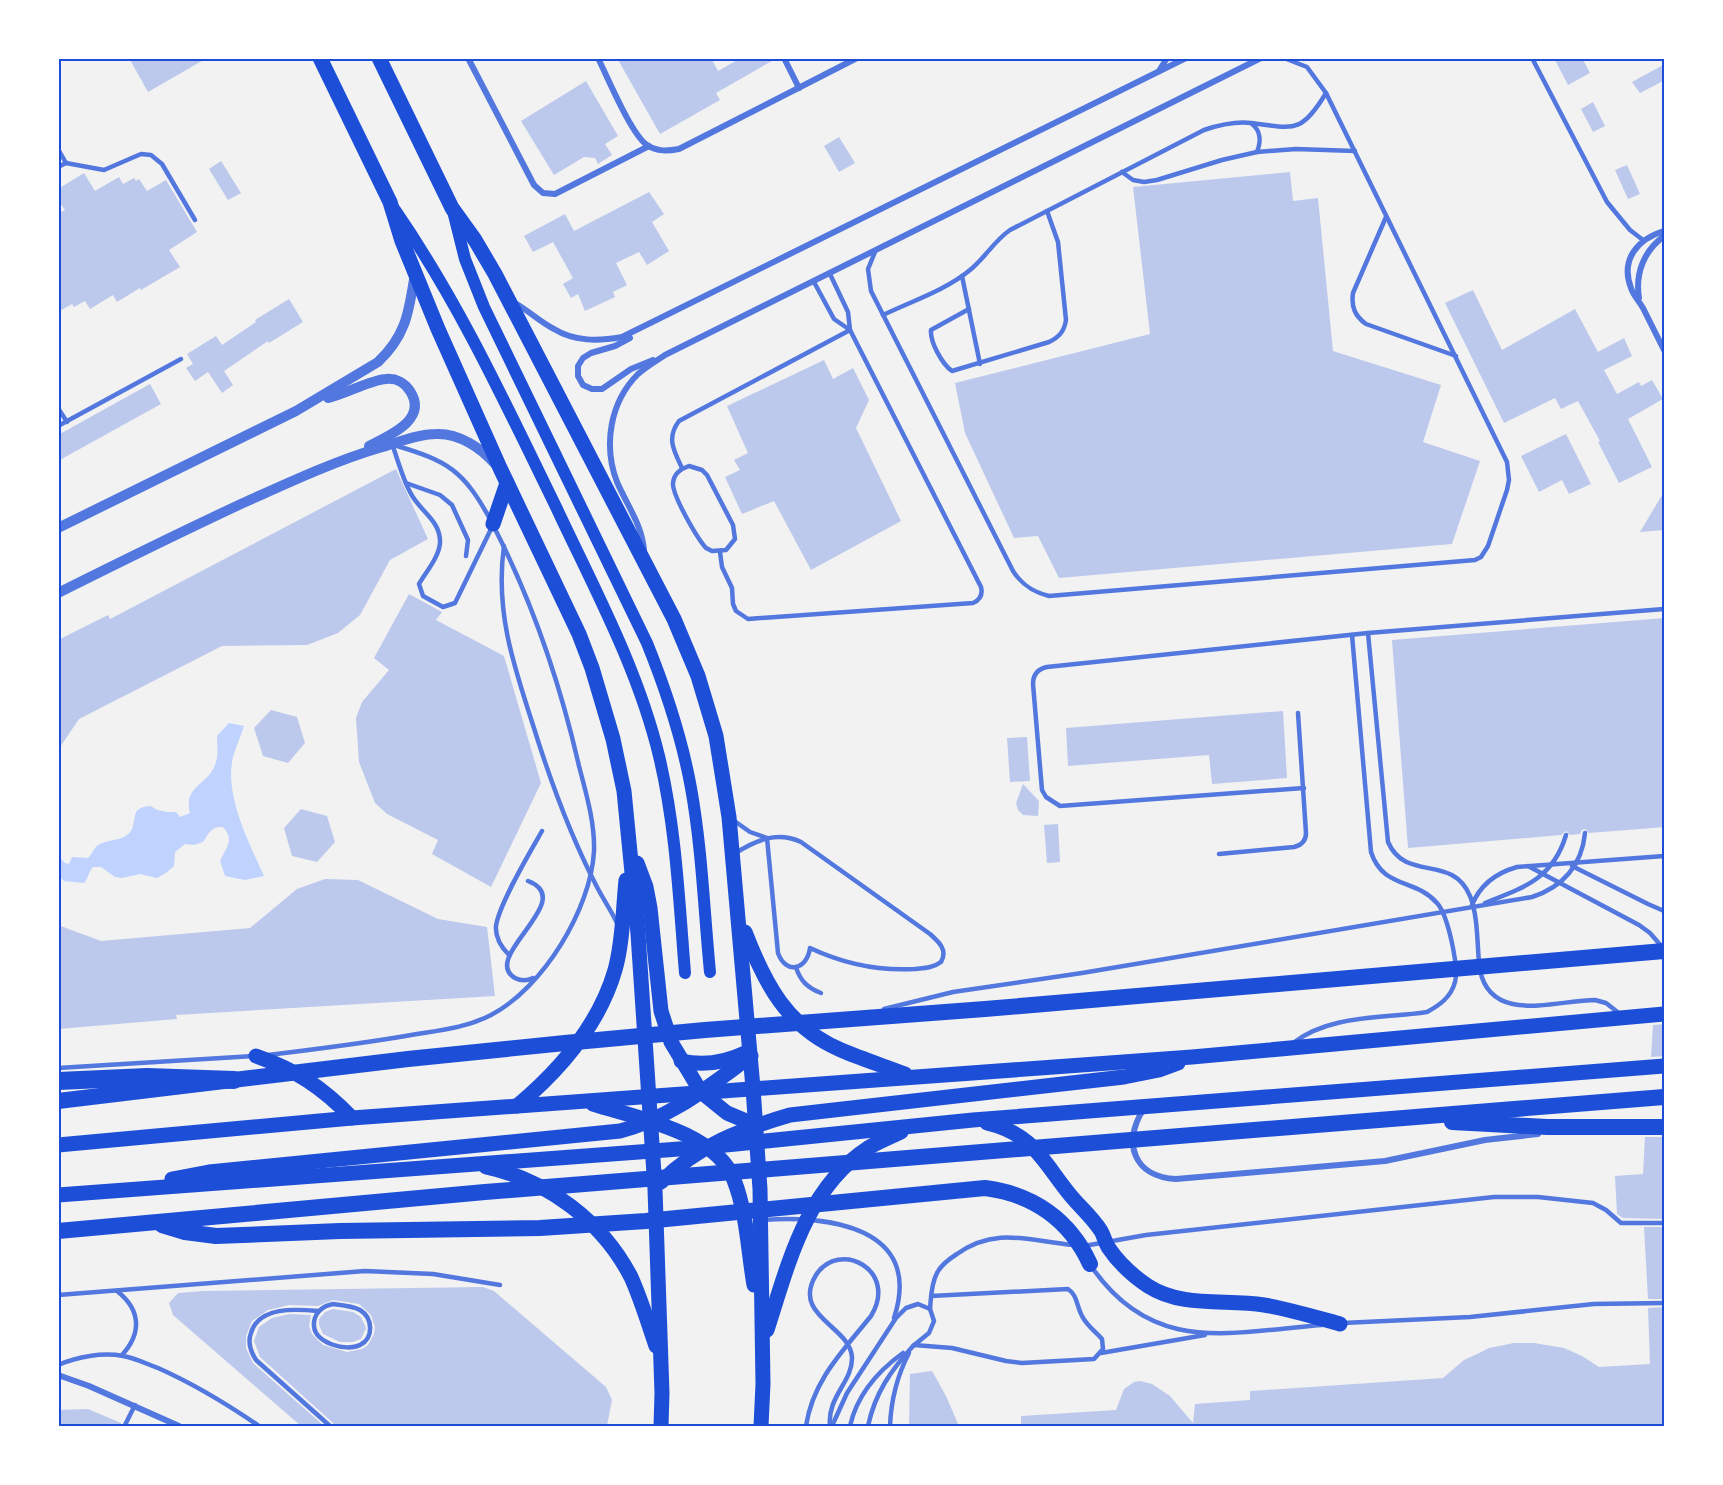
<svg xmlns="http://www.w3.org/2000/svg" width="1723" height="1485" viewBox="0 0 1723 1485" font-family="'Noto Sans',sans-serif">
<rect width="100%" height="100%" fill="#f2f2f2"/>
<!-- water -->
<path fill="#bfd3fe" d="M229,723l15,3c-3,10 -8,20 -11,31 -9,38 16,85 31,119l-19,4 -20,-4 -5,-15c6,-13 15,-21 3,-34 -12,-1 -14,6 -20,15l-9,3 -9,-1 -10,8 -1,14 -8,7 -9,5 -17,-4 -18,4 -7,-1 -14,-10h-8c-5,5 -4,11 -9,16l-20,-2 -5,-5v-19l6,6 4,1 3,-7 16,1c4,-3 5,-9 9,-12 9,-8 28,-3 35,-17 5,-13 -1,-22 19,-23 7,6 16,6 25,6l4,5 10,-4c-7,-27 17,-27 25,-48 4,-10 2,-19 2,-29z"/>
<!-- building -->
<g fill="#bdc9ec">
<path d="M129,58h78l-59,34z"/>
<path d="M617,58h94l7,13 23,-13h36l-61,35 4,7 -60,34z"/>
<path d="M1554,58h28l8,15 -22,12z"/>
<path d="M1665,64v16l-25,13 -8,-11z"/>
<path d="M586,81l32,55 -13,8 7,11 -14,9 -3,-6 -11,-1 -30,18 -33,-54z"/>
<path d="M1593,102l12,24 -12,6 -12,-23z"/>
<path d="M839,137l16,26 -16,9 -15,-26z"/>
<path d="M221,161l20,32 -13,7 -19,-31z"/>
<path d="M1627,165l13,29 -12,5 -13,-29z"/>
<path d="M1290,172l3,29 25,-3 15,153 108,34 -18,57 57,19 -28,83 -393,34 -21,-42 -24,2 -49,-105 -10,-50 195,-49 -17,-147z"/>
<path d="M84,173l11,18 24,-14 4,7 11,-6 2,3 3,-2 8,12 19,-11 31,52 -28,18 11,17 -39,23 -1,-2 -23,14 -4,-7 -23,14 -5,-8 -11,6 -2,-3 -14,8v-98l7,-4 -7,-10v-11z"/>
<path d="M649,192l15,22 -12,8 17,29 -22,14 -8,-13 -23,11 11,22 -14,7 2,5 -30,14 -7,-17 -7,4 -8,-14 10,-6 -20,-36 -20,10 -9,-16 41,-22 9,17z"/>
<path d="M1473,290l29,60 73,-41 23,43 26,-14 8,18 -28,14 13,24 22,-12 2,4 11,-6 11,19 -35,20 24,48 -33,16 -21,-41 2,-1 -22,-40 -17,8 -6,-11 -51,25 -59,-120z"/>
<path d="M289,299l14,23 -34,21 -1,-2 -44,30 9,14 -11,8 -14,-21 -13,9 -9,-13 7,-4 -6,-10 29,-18 6,9 34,-23 -1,-2z"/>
<path d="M824,360l9,19 20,-11 16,32 -13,28 45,93 -90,49 -37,-69 -32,13 -17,-37 15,-7 -6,-10 14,-7 -21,-47z"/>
<path d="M150,384l11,20 -103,57v-26z"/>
<path d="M1566,434l25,50 -22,10 -7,-14 -23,12 -18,-36z"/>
<path d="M396,469l32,70 -38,21 -30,55 -22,18 -31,12 -85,1 -143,73 -21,31v-110l50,-25 2,4z"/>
<path d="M1665,490v40l-25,2z"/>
<path d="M409,594l33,18 -6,8 68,36 37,127 -50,104 -59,-33 6,-14 -51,-26 -12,-11 -16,-41 -3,-44 6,-16 27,-32 -15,-12z"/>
<path d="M1665,618v209l-76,6 -4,-4 -3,1 -2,4 -10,1 -4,-4 -5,4 -153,13 -16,-208z"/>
<path d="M271,710l26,7 8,26 -17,20 -25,-7 -9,-28z"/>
<path d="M1283,711l4,67 -75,6 -3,-29 -141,11 -2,-38z"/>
<path d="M1027,737l3,44 -20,1 -3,-44z"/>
<path d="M1023,784l16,17 -1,15 -15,-1 -5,-5 -2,-7z"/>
<path d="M301,809l26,7 8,26 -18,20 -25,-6 -8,-28z"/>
<path d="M1058,824l2,38 -13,1 -3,-38z"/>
<path d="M325,879l33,1 80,39 49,8 8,69 -319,19 1,4 -119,10v-104l43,16 149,-13 47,-39z"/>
<path d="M1665,1024v32l-14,1 2,-32z"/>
<path d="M1645,1137h20v82l-42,-1 -6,-4 -2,-38 28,-2z"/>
<path d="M1644,1227h21v72h-17z"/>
<path d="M483,1287l11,4 112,96 6,13 -5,26h-273l-1,-3 -73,-66 -6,-16 5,-14 13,-9 18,-4 19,1h2l-2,11 3,8 11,11 24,7 15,-3 6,-4 6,-11 1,-7 -4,-12 -12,-11 -26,-4 -15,6 -29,-1 -21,5 -16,11 -6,15v12l7,15 71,63h-23l-128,-111 -4,-12 9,-10 25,-2z"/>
<path d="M1665,1307v119h-644v-10l95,-6 8,-21 10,-7 6,-1 12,3 18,12 23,27 2,-19 55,-4v-9l193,-13 21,-18 13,-6 12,-6 25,-5h20l30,5 18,8 17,11 51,-3 -2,-56z"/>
<path d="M333,1309l20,3 8,5 5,11 -5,11 -8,3h-13l-17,-8 -4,-9v-6l6,-7z"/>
<path d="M932,1371l14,25 13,30h-50l1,-52z"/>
<path d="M88,1409l33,14v3h-63v-16z"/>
</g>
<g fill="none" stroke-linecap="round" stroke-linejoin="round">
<!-- service -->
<g stroke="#5277de" stroke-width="4.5">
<path d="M1532,58l75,144 23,28 13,10"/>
<path d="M1252,124c9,7 9,18 5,28"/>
<path d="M58,149l8,14"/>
<path d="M58,167l8,-4 38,7 37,-16 10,1 11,9 33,56"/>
<path d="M1122,172l11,8 11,2 13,-2 65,-20 35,-8 39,-3 59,2"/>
<path d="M1386,217l-33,76c-2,14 2,23 13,31l90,32"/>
<path d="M875,252l-7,17 3,22 142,280c9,14 20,21 36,25l426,-36 6,-3 7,-11 19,-56 2,-10 -2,-18 -181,-369 -19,-26 -23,-9"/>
<path d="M962,276l18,88"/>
<path d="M814,282l20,37 16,11"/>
<path d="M969,309l-38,21c-1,12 11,34 21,41l97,-29c10,-5 15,-10 17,-22l-8,-78 -11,-31"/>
<path d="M883,315c29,-14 63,-25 87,-45 15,-12 24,-29 40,-40l194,-100c15,-5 30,-9 47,-7 42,5 50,12 75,-30"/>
<path d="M58,408l9,14"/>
<path d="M58,426l123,-67"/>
<path d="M392,444c6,16 10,33 18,48 9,19 31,28 30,51 -1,14 -14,29 -21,41l4,12 20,11 12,-4 37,-76"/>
<path d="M394,445c54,16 69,25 96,74"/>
<path d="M689,466l13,4 5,5 26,50 2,14 -9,11 -14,1 -6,-3c-9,-10 -34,-53 -33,-65 1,-10 8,-14 16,-17z"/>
<path d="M682,468c-8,-17 -16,-30 -3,-47l171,-91"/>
<path d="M406,483l34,12 12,10 16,35 -2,16"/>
<path d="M504,546c-9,64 9,118 29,179 17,55 37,110 64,162 6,12 14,23 20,36"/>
<path d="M720,552l2,15 10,21 1,16 3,7 12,8 225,-16c7,-3 10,-8 8,-16l-131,-257 -2,-18 -18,-38"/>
<path d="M1368,633l20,209c18,41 64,11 82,54 8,20 7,46 9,66"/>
<path d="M1304,788l-244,18 -14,-9 -4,-7 -9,-106c0,-10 5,-15 14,-17l321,-34 296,-24"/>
<path d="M733,820l17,12 17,6"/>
<path d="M734,854c22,-14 43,-23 67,-12l129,92c9,8 18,16 11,28 -8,6 -17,6 -27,7 -36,2 -70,-5 -104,-21 -3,22 -24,27 -32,5l-11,-115"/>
<path d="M1219,854l75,-7c8,-2 12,-6 12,-14l-8,-120"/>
<path d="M1528,866l111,59 11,8 13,15"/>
<path d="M1572,866l76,38 16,7"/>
<path d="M528,881c51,19 -49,76 -13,97 6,3 12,3 18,0"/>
<path d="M1485,903c38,-15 68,-24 81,-68"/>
<path d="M1472,905c8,-20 24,-32 45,-38l147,-11"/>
<path d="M509,955c-8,-8 -14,-17 -13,-29 3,-22 34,-74 46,-95"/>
<path d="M796,967c4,14 12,21 25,26"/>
<path d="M1480,970c11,55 77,30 115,30l11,3 14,11"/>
<path d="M884,1009l69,-17 129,-19 450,-76c31,-10 50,-32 53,-64"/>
<path d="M1293,1043c38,-29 89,-24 134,-31 13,-7 24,-15 28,-30 4,-15 -7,-67 -18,-79 -22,-25 -54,-14 -66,-51l-19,-217"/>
<path d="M268,1055c50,-6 99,-12 149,-21 25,-4 51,-7 74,-19 52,-27 100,-106 103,-164 1,-28 -8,-58 -15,-85 -19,-83 -46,-163 -85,-239"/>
<path d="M58,1068l196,-12"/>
<path d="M763,1220c65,-5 161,7 131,98"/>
<path d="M1084,1246l62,-11 348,-38h44l55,6 13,7 15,13h43"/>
<path d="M1091,1266c62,90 138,66 231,59"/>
<path d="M117,1291c24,19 25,42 5,64"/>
<path d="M58,1295l307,-24 68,3 67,11"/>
<path d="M333,1304c9,1 20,2 27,6 13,8 14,28 0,35 -14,7 -45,-2 -46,-19 -1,-12 8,-20 19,-22z"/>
<path d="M930,1309c1,-11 1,-25 7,-36 4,-8 12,-14 20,-19 39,-28 72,-13 116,-9"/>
<path d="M318,1311c-22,-2 -59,-5 -67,22 -4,10 0,19 5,27l74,66"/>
<path d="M1343,1323l127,-6 124,-13 70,-1"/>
<path d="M1101,1353l104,-18"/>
<path d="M58,1365c19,-8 44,-13 65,-9 12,2 24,8 35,12 36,16 69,36 101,58"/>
<path d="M125,1425l10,-20"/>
<path d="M806,1426c7,-46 37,-75 65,-110 28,-46 -32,-77 -55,-41 -25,41 34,51 36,82 1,25 -25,39 -22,69"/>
<path d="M832,1426l15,-33 49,-75 10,-10 12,-4 12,5 4,12 -5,12 -16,13"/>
<path d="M850,1426c7,-31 28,-55 53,-73"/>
<path d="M868,1426c7,-33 23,-56 46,-81l38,3 54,13 16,2 72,-4 9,-10 -1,-10c-7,-8 -15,-13 -20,-23 -6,-11 -4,-20 -14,-27l-137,7"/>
<path d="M890,1426c1,-25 7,-50 19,-73"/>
</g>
<!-- minor -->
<g stroke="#5277de" stroke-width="6">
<path d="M468,58l66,127 9,8 12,1 94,-48"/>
<path d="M598,58c10,20 33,76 49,87 10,7 21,6 32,4l178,-91"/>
<path d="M784,58l15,30"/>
<path d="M1159,71l8,-13"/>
<path d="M1664,231c-26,8 -44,28 -33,57 2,7 8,13 12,20 7,14 14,28 21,42"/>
<path d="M1639,298c-4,-25 5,-47 25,-62"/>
<path d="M515,303c14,8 25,19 39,26 21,13 45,12 68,8l564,-279"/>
<path d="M630,338l-15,8 -24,7 -8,5 -5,8v10l5,9 9,4h10l29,-20 22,-9"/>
<path d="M644,550c-2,-25 -17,-45 -27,-68 -14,-37 -7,-80 21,-108 8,-7 18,-13 27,-19l596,-297"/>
<path d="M1143,1110c-21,33 -9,67 33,69l209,-18 100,-21 53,-6"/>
<path d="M58,1375l31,11 90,40"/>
</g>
<!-- tertiary -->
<g stroke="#5277de" stroke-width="10">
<path d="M328,398c18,-4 42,-18 58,-19 10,-1 19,4 24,12 19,29 -22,45 -41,55"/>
<path d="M58,528l238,-117 82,-49c29,-27 31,-52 37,-89"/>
<path d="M58,593c62,-31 123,-61 185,-90 45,-20 89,-41 136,-55 18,-5 38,-14 57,-14 23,-1 45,14 59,30"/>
</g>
<!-- secondary -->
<g stroke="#1d4ed8" stroke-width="12">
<path d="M395,210c66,96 111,195 162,299 38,81 81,160 102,247 17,71 20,144 26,217"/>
<path d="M453,211l12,48 19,48 163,336c19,47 35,95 44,145 11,61 13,123 19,184"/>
</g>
<!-- primary -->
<g stroke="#1d4ed8" stroke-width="15">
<path d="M320,58l70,144 12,39 36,88 62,139 79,166 13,34 21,71 11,52 14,143 17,255 7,204 -1,33"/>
<path d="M379,58l73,150 23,32 20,34 179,345 24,57 18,60 13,81 24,271 7,101 3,195 -2,42"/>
<path d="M493,524l14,-41"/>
<path d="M637,863l9,24 4,21 11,103 10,31 30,50 26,21 31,13"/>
<path d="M745,932c20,52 42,95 96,118 21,9 43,16 64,24"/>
<path d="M256,1056c40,14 66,31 96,62"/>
<path d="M681,1061c22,5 43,2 64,-8"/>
<path d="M593,1104c44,14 123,28 141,76 13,33 14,71 20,105"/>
<path d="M517,1106c43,-36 82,-81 98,-136 8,-28 8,-61 11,-90"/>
<path d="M987,1123c47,11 56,39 84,73 10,12 21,21 30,35 3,5 4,11 7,16 10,15 25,29 40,39 34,22 77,13 116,19 25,4 51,12 76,19"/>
<path d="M58,1145l294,-27 840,-61 472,-43"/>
<path d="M486,1167c61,13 116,54 145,110 10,22 17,46 25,69"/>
<path d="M172,1179l37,-7 411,-41c51,-13 89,-45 131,-75"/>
<path d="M661,1182c36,-36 81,-53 129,-67l334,-38 35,-7 19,-7"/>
<path d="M58,1195l648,-48 267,-27 691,-54"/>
<path d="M767,1330c21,-65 39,-142 101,-182 10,-6 22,-11 33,-16"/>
</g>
<!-- trunk -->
<g stroke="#1d4ed8" stroke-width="16">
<path d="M58,1101l350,-42 157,-16 140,-13 280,-21 679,-58"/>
<path d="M1452,1122l95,5h117"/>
<path d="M162,1225l23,7 31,4 124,-5 200,-3 106,-7 339,-33c48,6 85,32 105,76"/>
<path d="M58,1231l427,-39 1179,-95"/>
</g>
<!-- motorway -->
<path stroke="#1d4ed8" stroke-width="18" d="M58,1081l89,-4 87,3"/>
</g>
<!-- border -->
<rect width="1723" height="1485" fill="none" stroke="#ffffff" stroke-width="120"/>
<rect x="60" y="60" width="1603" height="1365" fill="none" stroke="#1d4ed8" stroke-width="2"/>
</svg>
